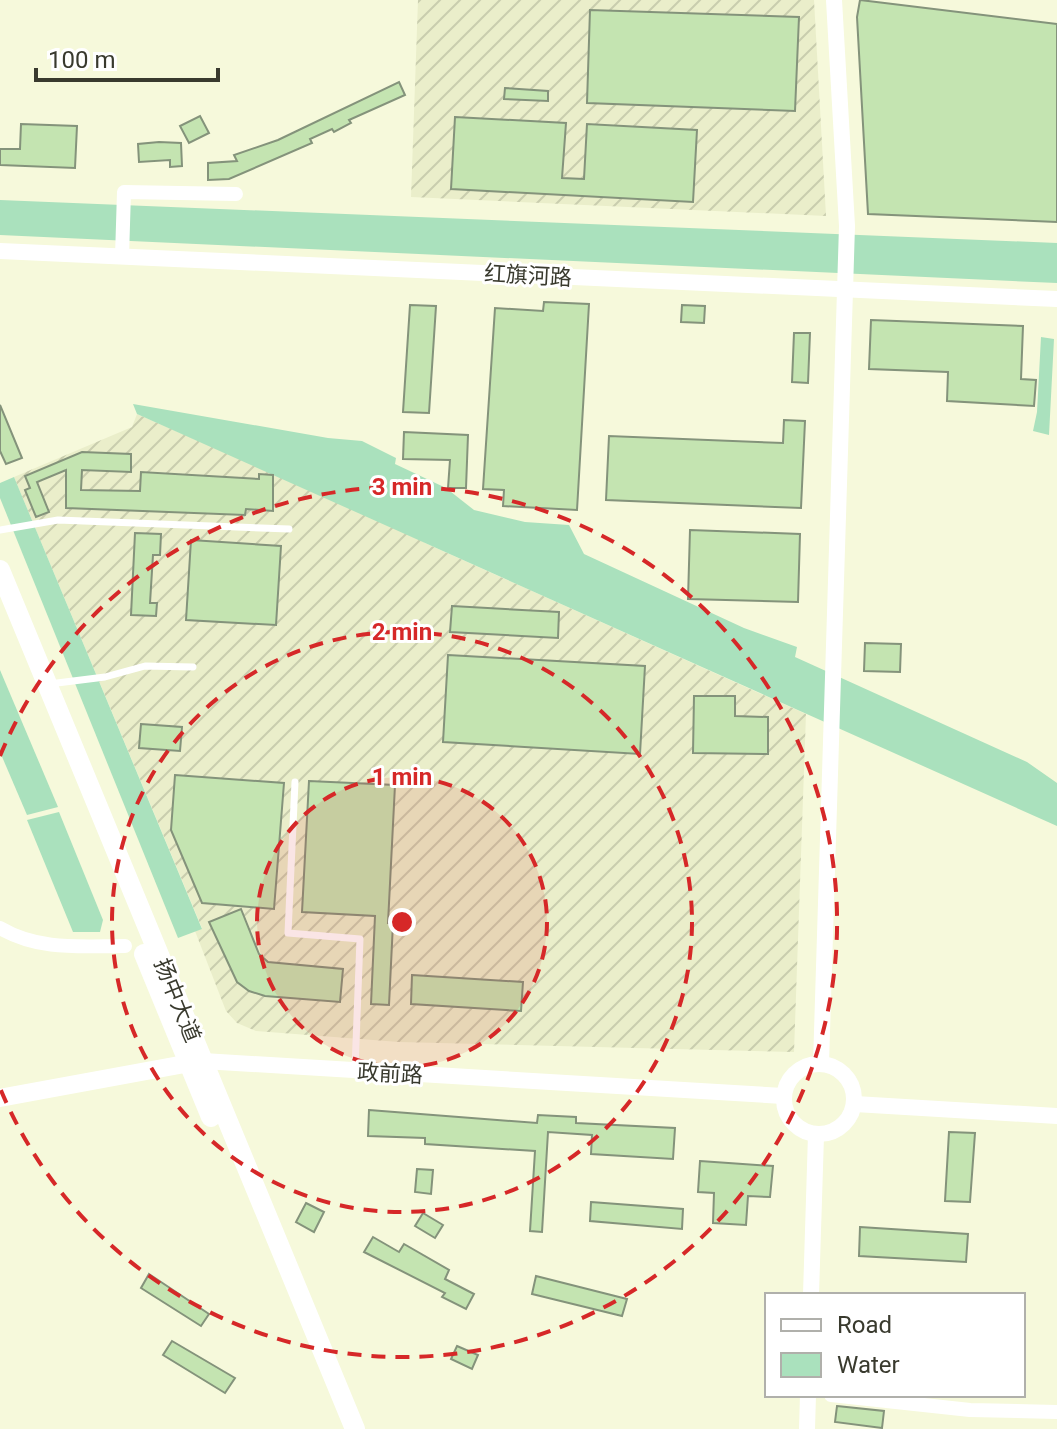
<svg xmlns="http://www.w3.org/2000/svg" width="1057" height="1429" viewBox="0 0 1057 1429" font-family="Roboto,'Noto Sans SC',sans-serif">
<defs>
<pattern id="industrial-furrows" width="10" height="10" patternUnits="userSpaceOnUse" patternTransform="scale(2)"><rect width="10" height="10" fill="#eaeeca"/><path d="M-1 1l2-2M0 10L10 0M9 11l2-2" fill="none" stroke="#c9cdae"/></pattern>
</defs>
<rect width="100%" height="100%" fill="#f6f9db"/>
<!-- industrial -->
<g fill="url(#industrial-furrows)">
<path d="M418,0h396l12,216 -415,-19z"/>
<path d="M137,414l274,120 14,9 381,171 -12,338 -395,-10 -143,-11 -19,-8 -11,-12 -31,-80 7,-3 -188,-451 118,-50z"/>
</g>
<!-- water -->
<g fill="#aae1bd">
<path d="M0,200l1057,43v40l-1057,-48z"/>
<path d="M1041,337l13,2 -5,96 -16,-4 4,-19z"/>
<path d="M133,404l195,34 34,3 34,17 -1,6 51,24 28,22 51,12 44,3 15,29 160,74 53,19 -2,10 232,105 30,21v43l-920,-412z"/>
<path d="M14,477l188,452 -24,9 -178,-440v-15z"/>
<path d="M0,670l58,137 -31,8 -27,-63z"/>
<path d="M59,812l44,108 -3,12h-27l-46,-112z"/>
</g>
<!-- building -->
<g fill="#c4e4b1" stroke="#84937b" stroke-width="2">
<path d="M860,0l197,24v198l-189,-8 -11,-197z"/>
<path d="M590,10l209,7 -4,94 -208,-8z"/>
<path d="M399,82l6,13 -56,25 2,3 -17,9 -2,-3 -22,10 2,4 -83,36 -21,1v-17l29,-2 -3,-6 44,-15z"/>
<path d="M505,88l43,3v10l-44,-2z"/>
<path d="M200,116l9,17 -20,10 -9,-17z"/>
<path d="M455,117l111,6 -4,55 22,1 3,-55 110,6 -4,72 -242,-13z"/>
<path d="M21,124l56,2 -2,42 -75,-3v-16h20z"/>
<path d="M159,142l22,1 1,23 -12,1v-7l-31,2 -1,-18z"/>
<path d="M544,302l45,2 -12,206 -74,-4 1,-16 -21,-1 12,-181 48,3z"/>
<path d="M410,305l26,1 -7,107 -26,-1z"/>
<path d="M682,305l23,1 -1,17 -23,-1z"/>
<path d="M871,320l152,6 -2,53 15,1 -2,26 -87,-5 1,-29 -79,-3z"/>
<path d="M794,333h16l-2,50 -16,-1z"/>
<path d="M0,405l22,53 -16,6 -6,-13z"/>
<path d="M784,420l21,1 -4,87 -195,-8 3,-64 174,7z"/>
<path d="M404,432l64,3 -2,53h-18l2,-28 -47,-1z"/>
<path d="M82,452l49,2v18l-49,-2 -1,20 59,1 1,-19 118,7v-5l14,1v36l-27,-2 -1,6 -179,-7v-38l-29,12 12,30 -13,5 -11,-27 5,-2 -5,-12z"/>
<path d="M690,530l110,4 -2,68 -110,-3z"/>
<path d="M135,533l26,1 -1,21h-7l-3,48h7l-1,13 -25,-1z"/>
<path d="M191,540l90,6 -5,79 -90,-5z"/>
<path d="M452,606l107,6 -1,26 -108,-6z"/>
<path d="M865,643l36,1 -1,28 -36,-1z"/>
<path d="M448,655l197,11 -5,88 -197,-12z"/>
<path d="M694,696h41v20l33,1v37l-75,-1z"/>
<path d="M141,724l41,3 -2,24 -41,-3z"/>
<path d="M175,775l109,8 -10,126 -72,-6 -31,-73z"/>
<path d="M309,781l86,4 -7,138h5l-4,82 -18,-1 4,-88 -73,-4z"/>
<path d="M241,909l18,45 9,8 75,7 -3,33 -75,-6 -16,-5 -12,-9 -28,-60z"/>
<path d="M412,975l111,7 -2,29 -110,-7z"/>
<path d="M369,1110l168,13 1,-8 38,2v6l99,5 -2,31 -82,-5 1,-19 -44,-3 -6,100 -12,-1 5,-80 -110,-7v-6l-57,-2z"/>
<path d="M949,1132l26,1 -5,69 -25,-1z"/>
<path d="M700,1161l73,5 -3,31 -22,-1 -2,29 -33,-2 1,-30 -16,-1z"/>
<path d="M417,1169l16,1 -2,24 -16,-2z"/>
<path d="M591,1202l92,7 -1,20 -92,-8z"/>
<path d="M306,1203l18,9 -10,20 -18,-10z"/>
<path d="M423,1213l20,12 -8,13 -20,-12z"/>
<path d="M860,1227l108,7 -2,28 -107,-6z"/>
<path d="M373,1237l26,15 5,-8 45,26 -4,9 29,15 -8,15 -24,-12 3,-4 -81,-41z"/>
<path d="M149,1274l60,40 -8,12 -60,-38z"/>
<path d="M536,1276l91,23 -5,17 -90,-22z"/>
<path d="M172,1341l63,37 -10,15 -62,-38z"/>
<path d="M457,1346l21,9 -6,14 -21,-10z"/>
<path d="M837,1406l47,5 -2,17 -47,-6z"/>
</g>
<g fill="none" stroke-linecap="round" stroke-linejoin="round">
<!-- service -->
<g stroke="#fff" stroke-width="7">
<path d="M0,530l58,-10 231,9"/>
<path d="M49,684l56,-7 40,-11 48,1"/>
<path d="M295,782l-7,151 72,6 -5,130"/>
</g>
<!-- minor -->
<g stroke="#fff" stroke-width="14">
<path d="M122,257l2,-65 112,2"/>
<path d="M0,928c39,23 81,18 125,18"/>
<path d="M831,1395l139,15 87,2"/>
</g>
<!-- tertiary -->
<g stroke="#fff" stroke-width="16">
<path d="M0,251l1057,48"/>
<path d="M203,1061l580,35"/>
<circle cx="819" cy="1099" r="35"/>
<path d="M821,1064l26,-838 -13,-226"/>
<path d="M855,1104l202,12"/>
<path d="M811,1295l5,-160"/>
<path d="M807,1429l1,-34"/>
</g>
<!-- secondary -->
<path stroke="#fff" stroke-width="18" d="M0,1098l201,-37"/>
<!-- primary -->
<g stroke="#fff" stroke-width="20">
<path d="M0,570l355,859"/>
<path d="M144,954l67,163"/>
</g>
</g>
<!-- distance rings -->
<circle cx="402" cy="922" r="145" fill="#d62828" fill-opacity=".12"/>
<g fill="none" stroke="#d62828" stroke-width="4" stroke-dasharray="14 10">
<circle cx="402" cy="922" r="145"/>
<circle cx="402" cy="922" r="290"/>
<path d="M0 756A435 435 0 1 1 0 1088"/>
</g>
<g text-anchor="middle" stroke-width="6" stroke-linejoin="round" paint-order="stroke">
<!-- street labels -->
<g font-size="22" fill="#393a2e" stroke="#fff">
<text transform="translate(528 275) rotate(3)" y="8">红旗河路</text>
<text transform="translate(178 1000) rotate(68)" y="8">扬中大道</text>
<text transform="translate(390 1073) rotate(3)" y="8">政前路</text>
</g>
</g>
<circle cx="402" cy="922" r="12" fill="#d62828" stroke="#fff" stroke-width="4"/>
<g font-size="24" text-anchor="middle" font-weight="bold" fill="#d62828" stroke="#fff" stroke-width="6" stroke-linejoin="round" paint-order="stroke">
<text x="402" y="495">3 min</text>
<text x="402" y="640">2 min</text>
<text x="402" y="785">1 min</text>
</g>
<!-- legend -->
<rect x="765" y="1293" width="260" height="104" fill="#ffffff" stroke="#b0b0ab" stroke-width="2"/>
<rect x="781" y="1319" width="40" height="12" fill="#ffffff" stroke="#b0b0ab" stroke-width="2"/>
<text x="837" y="1333" font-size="24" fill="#393a2e">Road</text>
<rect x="781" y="1353" width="40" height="24" fill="#aae1bd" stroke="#b0b0ab" stroke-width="2"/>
<text x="837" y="1373" font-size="24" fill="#393a2e">Water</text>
<!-- scale -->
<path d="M36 68v12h182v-12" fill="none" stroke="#393a2e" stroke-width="4"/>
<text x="48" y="68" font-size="24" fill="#393a2e" stroke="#ffffff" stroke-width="6" paint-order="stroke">100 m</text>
</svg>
